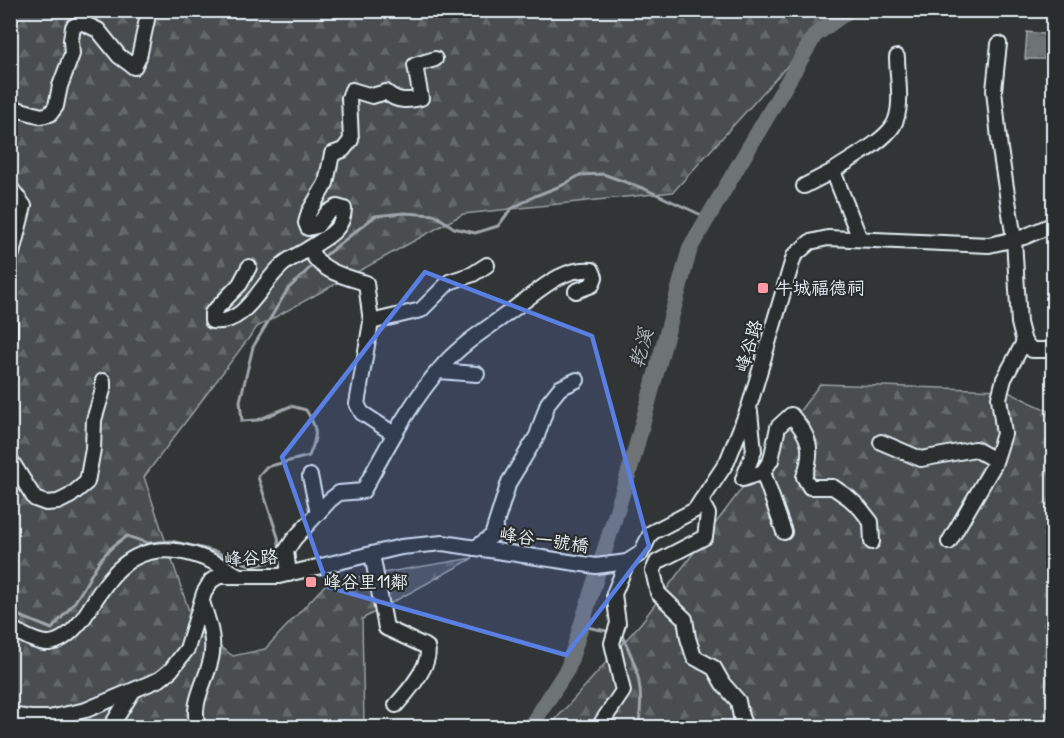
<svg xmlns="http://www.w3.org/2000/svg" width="1064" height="738" viewBox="0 0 1064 738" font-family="'Patrick Hand','LXGW WenKai TC',sans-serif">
<defs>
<pattern id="forest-firs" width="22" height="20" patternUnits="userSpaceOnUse" patternTransform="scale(1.5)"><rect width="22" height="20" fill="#494d4f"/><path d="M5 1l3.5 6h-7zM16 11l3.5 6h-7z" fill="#636769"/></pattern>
<pattern id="water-ripples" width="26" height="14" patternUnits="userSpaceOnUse" patternTransform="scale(1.5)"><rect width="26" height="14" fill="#6e7376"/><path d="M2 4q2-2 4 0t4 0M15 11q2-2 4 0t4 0" fill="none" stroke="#5a5e60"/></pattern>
</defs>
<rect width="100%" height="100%" fill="#323536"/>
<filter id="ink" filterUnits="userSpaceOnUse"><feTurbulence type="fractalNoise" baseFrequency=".0167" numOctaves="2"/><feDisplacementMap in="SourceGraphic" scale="12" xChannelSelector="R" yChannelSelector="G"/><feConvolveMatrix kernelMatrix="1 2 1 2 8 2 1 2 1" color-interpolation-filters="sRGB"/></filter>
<g filter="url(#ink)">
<!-- forest -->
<g fill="url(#forest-firs)" stroke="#989fa4" stroke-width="1.5">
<path d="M10,11h827l-164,181 -210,22 -206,113 -113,150 51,152 38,27 32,-7 63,-67 145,-24 -111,61 2,109 -353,-1z"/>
<path d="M820,384l184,6 49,23v314l-505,1 93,-105z"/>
</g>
<!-- water -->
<path fill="url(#water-ripples)" stroke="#9fa5aa" stroke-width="1.5" d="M1027,32l26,3v20l-3,4h-25z"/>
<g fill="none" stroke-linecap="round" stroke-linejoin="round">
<!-- stream -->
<g stroke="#9fa5aa" stroke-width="3">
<path d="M322,258l53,-42 29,-3 31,2 19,13 21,5 23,-7 13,-17 24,-13 28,-11 17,-10 23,-1 42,15 63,29"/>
<path d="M10,612l42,17c7,-9 15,-17 22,-26 20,-28 20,-46 53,-67l21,7 23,-2 22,5 24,6 14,7 23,7 15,-4 11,-12 -2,-13 -20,-60 8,-10 43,-11c9,-21 9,-27 -3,-46l-15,-4 -33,14 -16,1 -2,-20 13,-54 35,-58 26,-25"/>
<path d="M581,626l31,6"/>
<path d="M619,633l2,1c17,32 24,57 17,94"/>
</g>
<!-- river -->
<g stroke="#6e7376" stroke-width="16">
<path d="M1053,10l1,1"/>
<path d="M530,728l38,-60 64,-206 58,-214 125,-213 34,-25"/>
</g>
<defs>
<g id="minor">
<path d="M999,44l-5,46 6,59 14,90 5,84 5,19 8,8h22"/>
<path d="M10,107l31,9 9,-2 6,-8 4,-20 12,-32 -1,-14 2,-13 8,-5 17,8 21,26 15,11 5,-10 10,-47"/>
<path d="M804,186l29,-15"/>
<path d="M10,187l14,19 -14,55"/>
<path d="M860,239l-27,-68c17,-12 49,-28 60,-45 11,-18 4,-49 4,-69"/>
<path d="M249,267l-9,17 -28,29v8c36,5 49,-41 74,-59 7,-5 16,-9 24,-14"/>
<path d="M10,322v13"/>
<path d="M371,322l50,-12 28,-28 24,-8 14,-9"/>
<path d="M439,371l38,3"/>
<path d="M750,412l4,39 -11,28 20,-7 8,-12 7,-33 13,-12c19,21 23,35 13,62l6,10h23l16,11 11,10 11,14 1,20"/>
<path d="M394,434l-32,-21 -5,-9 14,-82 -5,-39c-20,-6 -49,-12 -56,-35 16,-11 33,-17 34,-39l-7,-2 -10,6 -10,13 -9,2 -2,-5 3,-11 17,-29 6,-29 11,-4 8,-10 -2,-42 3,-8 20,6 14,-4c11,10 21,9 35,6l-6,-33 20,-6"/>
<path d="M881,442l40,17 54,-10 20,11"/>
<path d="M10,459l25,40 11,4 12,-1 12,-6 17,-14 6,-33 1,-29 9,-30v-9"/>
<path d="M763,472l21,60"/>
<path d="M310,476l8,37"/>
<path d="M701,501l7,13 -3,23 -48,25 -4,9 5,22 27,26 3,19 6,19 20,11 9,16 15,17 3,16 5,11"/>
<path d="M949,542l45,-77 10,-31 -5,-36 5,-19 20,-37"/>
<path d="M475,548l17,-12 17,-54 28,-46 11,-33 12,-15 17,-8"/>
<path d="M372,554l14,74 41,19c6,16 -20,46 -31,58"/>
<path d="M289,574l-3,-23 8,-12 36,-39 9,-7 24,-2c24,-44 48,-91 82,-128 22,-24 50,-39 75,-59 22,-16 44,-37 72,-34l3,7 -3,8 -16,6"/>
<path d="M10,628c11,5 26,16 39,15 13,-1 25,-13 33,-23 12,-17 22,-38 38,-52 35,-33 84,-14 119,8"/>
<path d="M10,715l20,3h19l37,-8 74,-31 11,-9 16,-21 17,-56 7,-12 8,-5h60l122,-29 42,-4 153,23 31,-4 14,-9 10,-20 44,-23 32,-48 22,-55 45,-151 16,-14 18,-4 161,7 35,-8 30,-13"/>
<path d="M110,728l23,-37"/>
<path d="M199,728c-11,-25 11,-51 13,-75 2,-17 -5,-36 -10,-51"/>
<path d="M603,728l-1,-6 21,-31 -11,-48 6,-20 -4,-29 13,-32"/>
</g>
</defs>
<!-- minor casing -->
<use href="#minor" stroke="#e8f1f8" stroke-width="18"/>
<!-- minor -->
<use href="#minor" stroke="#2a2d2e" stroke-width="14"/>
</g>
</g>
<!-- marked area -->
<path fill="#5a7fe2" fill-opacity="0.2" stroke="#5a7fe2" stroke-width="4.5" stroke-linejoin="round" d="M425,272l167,64 57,210 -83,109 -238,-68 -46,-130z"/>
<!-- markers -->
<g fill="#ff9aa2" stroke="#2a2d2e" stroke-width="2">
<rect x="757" y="282" width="12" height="12" rx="3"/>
<rect x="305" y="576" width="12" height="12" rx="3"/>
</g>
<g text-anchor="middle" stroke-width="4.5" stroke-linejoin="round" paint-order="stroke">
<!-- poi labels -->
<g font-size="18" fill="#e8f1f8" stroke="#2a2d2e" text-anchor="start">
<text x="775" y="294">牛城福德祠</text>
<text x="323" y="588">峰谷里11鄰</text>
</g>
<!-- street labels -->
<g font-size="18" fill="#e8f1f8" stroke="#2a2d2e">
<text transform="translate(749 346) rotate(-74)" y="6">峰谷路</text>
<text transform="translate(544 540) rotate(8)" y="6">峰谷一號橋</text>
<text transform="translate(251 558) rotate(-3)" y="6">峰谷路</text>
</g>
<!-- water labels -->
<g font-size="20" font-style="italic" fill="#b1b8be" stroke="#2a2d2e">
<text transform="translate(641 348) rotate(-75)" y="7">乾溪</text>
</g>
</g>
<!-- margin -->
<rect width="1064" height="738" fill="none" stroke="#2a2d2e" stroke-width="36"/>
<rect x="18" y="18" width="1028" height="702" fill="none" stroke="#e8f1f8" stroke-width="2" filter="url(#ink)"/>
</svg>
